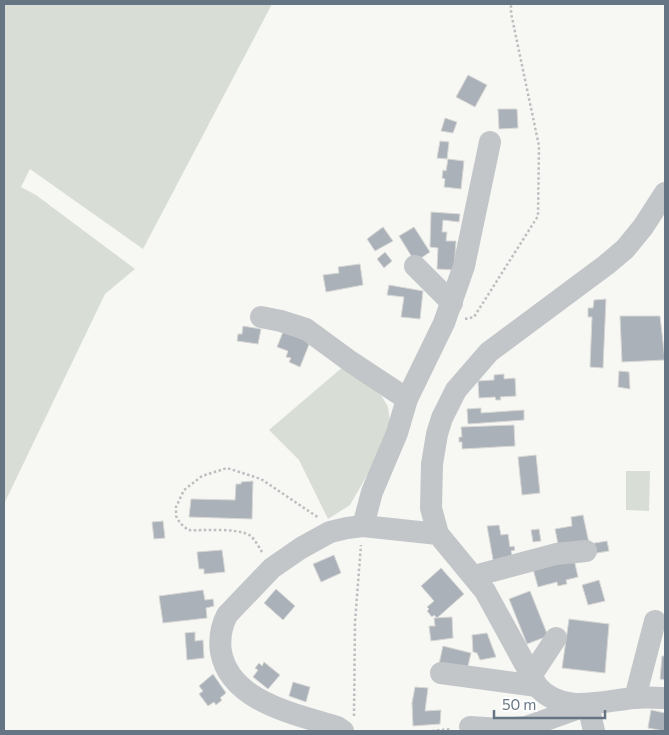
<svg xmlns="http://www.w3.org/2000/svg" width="669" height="735" viewBox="0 0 669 735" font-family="Commissioner,sans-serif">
<rect width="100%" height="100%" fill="#f7f7f4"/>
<!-- green -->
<g fill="#d8ded5">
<path d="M4,4h268l-129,245 -113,-80 -9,18 15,8 99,74 -30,25 -101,210z"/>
<path d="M344,366l37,29 7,12 2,15 -4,20 -36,63 -22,14 -29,-59 -30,-30z"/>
<path d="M626,471h24l-1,40 -23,-1z"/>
</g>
<!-- building -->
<g fill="#aab1b8" stroke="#d8d8d6">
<path d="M468,75l19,10 -12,22 -19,-10z"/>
<path d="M498,109h19l1,19 -19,1z"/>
<path d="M445,118l12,4 -4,11 -12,-2z"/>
<path d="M440,141l9,1 -2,17 -10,-1z"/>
<path d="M448,159l16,2 -3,28 -17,-2 1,-8 -3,-1 1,-8 3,1z"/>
<path d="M431,212l29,2 -1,8 -16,-2 -1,12h5l-1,9h10l-2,29 -17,-1 1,-21 -8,-1z"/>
<path d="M383,227l10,14 -18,10 -8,-12z"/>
<path d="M414,227l16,25 -15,10 -16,-26z"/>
<path d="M385,252l7,9 -8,7 -7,-9z"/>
<path d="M360,264l3,21 -37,7 -3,-17 16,-2 -1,-6z"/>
<path d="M389,285l34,6 -3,28 -19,-2 3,-20 -17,-2z"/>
<path d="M606,299l-3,69 -13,-1 2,-50h-4v-9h5l1,-8z"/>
<path d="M620,316h40l5,44 -43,2z"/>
<path d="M243,326l18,3 -3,15 -21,-3 1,-7h4z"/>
<path d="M283,332l27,10 -10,25 -11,-5 2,-4 -5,-1 2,-6 -11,-4z"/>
<path d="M619,371l10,1 1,17 -12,-2z"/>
<path d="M504,374v5l11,-1 1,18 -16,1 1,3h-5l-1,-3 -16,1 -1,-17 16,-1v-5z"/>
<path d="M481,408v5l43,-3v10l-56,4 -1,-15z"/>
<path d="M514,425l1,21 -53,3v-7h-3v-5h3l-1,-10z"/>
<path d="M536,455l4,38 -18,2 -4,-38z"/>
<path d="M253,481l-1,38 -63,-2 2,-18 44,1 1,-16h5v-2z"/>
<path d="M583,515l6,28 -30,6 -4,-20 17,-3 -1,-9z"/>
<path d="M163,521l2,17 -11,1 -2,-17z"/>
<path d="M499,525l2,10 7,-1 2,13 4,-1 1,4 -4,1 2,10 -19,4 -7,-39z"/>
<path d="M539,529l2,12 -8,1 -2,-12z"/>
<path d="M607,541l2,10 -18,3 -2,-10z"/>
<path d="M222,550l3,22 -21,2v-5h-5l-2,-17z"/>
<path d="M334,555l7,18 -20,9 -8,-18z"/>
<path d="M574,559l4,18 -12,3 1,4 -9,2 -1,-4 -19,5 -5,-18z"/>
<path d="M441,568l23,26 -27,24 -3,-3 -2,2 -5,-6 2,-2 -2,-2 7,-6 -13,-15z"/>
<path d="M599,580l6,21 -17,4 -6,-20z"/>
<path d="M276,589l19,17 -12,14 -19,-17z"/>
<path d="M203,590l2,10 8,-1 1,7 -8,2 1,10 -44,5 -4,-27z"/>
<path d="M530,591l18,45 -21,8 -18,-45z"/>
<path d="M452,617l1,21 -22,3 -2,-15h6l-1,-8z"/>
<path d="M569,619l40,5 -4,49 -43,-5z"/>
<path d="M195,632v9l8,-1 1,18 -17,2 -2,-27z"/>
<path d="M487,633l9,24 -16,3 -3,-7 -4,-1 -1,-17z"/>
<path d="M443,646l28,7 -4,17 -28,-6z"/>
<path d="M662,656h3v24l-5,-1z"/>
<path d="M264,662l16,13 -12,14 -15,-12 5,-7 -3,-2 4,-5 3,3z"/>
<path d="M213,674l13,19 -6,5 2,2 -6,5 -2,-3 -6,4 -9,-12 4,-3 -4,-5z"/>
<path d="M293,682l17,5 -4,15 -17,-6z"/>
<path d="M415,687l13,1 -3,23 16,-1 -1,14 -27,2 -1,-23z"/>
<path d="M651,710l14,3v18h-6v-1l-11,-2z"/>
</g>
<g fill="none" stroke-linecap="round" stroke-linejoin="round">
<!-- path -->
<g stroke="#bcbec0" stroke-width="2.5" stroke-dasharray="2.5 2.5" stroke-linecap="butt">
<path d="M465,319l9,-2 64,-101 1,-70 -28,-133v-9"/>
<path d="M262,552c-3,-5 -7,-12 -11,-16 -14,-9 -46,-5 -63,-6l-8,-7 -4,-7v-9l8,-17 18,-14 25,-8 34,11 58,39"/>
<path d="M354,716l1,-94 6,-77"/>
<path d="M432,731l19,-2"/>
</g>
<!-- minor -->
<g stroke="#c2c6c9" stroke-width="22">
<path d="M415,266l37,37"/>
<path d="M261,317l20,4 25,8 45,33 56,37"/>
<path d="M363,526l9,-34 25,-59 10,-34 37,-76 20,-57 26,-124"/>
<path d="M438,534l-7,-26 1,-44 5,-30 5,-16 14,-28 33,-38 117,-87 19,-16 18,-22 22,-34"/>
<path d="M474,576l82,-22 30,-3"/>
<path d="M441,673l96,13"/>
<path d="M531,676l25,-38"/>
<path d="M635,698l20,-77"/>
<path d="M470,727l32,2 24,-2 62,-22 6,26"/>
<path d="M343,731l-6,-4c-41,-13 -107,-25 -116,-75 -2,-13 0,-25 6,-37l45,-47 29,-20 29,-16 17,-4 16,-2 75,8 47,57 52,95c25,29 64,15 97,12 10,-1 21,0 31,0"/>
</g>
</g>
<!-- border -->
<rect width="669" height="735" fill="none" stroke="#667584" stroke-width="10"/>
<!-- scale -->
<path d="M494 710v8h111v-8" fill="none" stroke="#667584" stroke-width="2.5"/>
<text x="502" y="710" font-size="15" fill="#667584" stroke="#ffffff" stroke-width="4" paint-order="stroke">50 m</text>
</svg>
